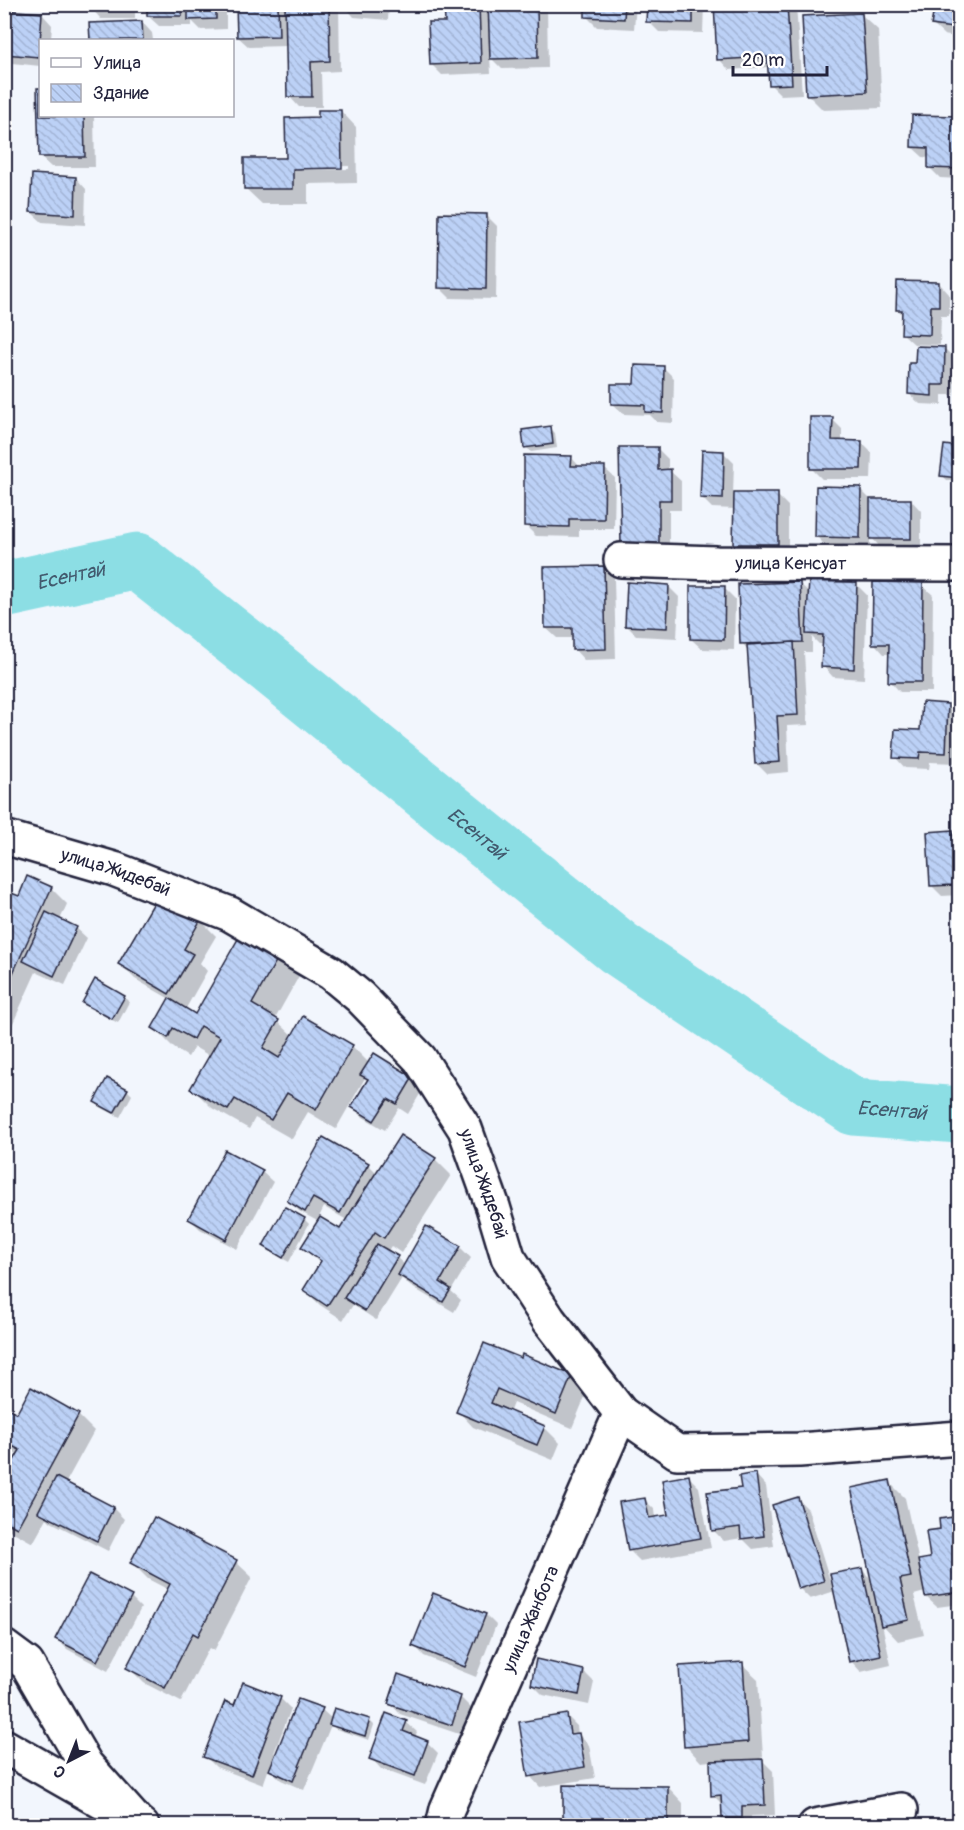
<svg xmlns="http://www.w3.org/2000/svg" width="964" height="1830" viewBox="0 0 964 1830" font-family="Pangolin,sans-serif">
<defs>
<pattern id="building-back-hatch" width="6" height="6" patternUnits="userSpaceOnUse" patternTransform="scale(1.5)"><rect width="6" height="6" fill="#bcd1f6"/><path d="M-1 5l2 2M0 0l6 6M5-1l2 2" fill="none" stroke="#a1b3d4"/></pattern>
</defs>
<rect width="100%" height="100%" fill="#f2f6fd"/>
<filter id="ink" filterUnits="userSpaceOnUse"><feTurbulence type="fractalNoise" baseFrequency=".0167" numOctaves="2"/><feDisplacementMap in="SourceGraphic" scale="12" xChannelSelector="R" yChannelSelector="G"/><feConvolveMatrix kernelMatrix="1 2 1 2 8 2 1 2 1" color-interpolation-filters="sRGB"/></filter>
<g filter="url(#ink)">
<!-- shadow -->
<g fill="#0003" fill-rule="evenodd">
<path d="M91,4h44v15h-34l-10,-11z"/>
<path d="M148,4h78v25l-25,1 -9,-9v5h-33l-11,-10z"/>
<path d="M237,4h102l1,67 -19,1 1,35h-23l-10,-11 -2,-50 -38,1 -11,-10z"/>
<path d="M343,4h46l-1,16 -34,-3z"/>
<path d="M446,4h41l3,3v-3h57l1,64 -46,1 -12,-12 1,16 -49,2 -11,-11 15,-41z"/>
<path d="M587,4h49l-2,25 -37,-2 -11,-11z"/>
<path d="M648,4h56l-1,29 -44,-1 -11,-11z"/>
<path d="M716,4h80l6,90 -21,1 -11,-11 -1,-17 -40,3 -10,-11z"/>
<path d="M802,4h39v5h-35z"/>
<path d="M895,4h65v34l-16,-3 -11,-10 3,-17 -39,-1z"/>
<path d="M42,14l10,11 -1,15h-11v26l-28,-3 -8,-7v-40z"/>
<path d="M862,15l16,15 4,78 -59,2 -15,-15z"/>
<path d="M142,22l10,11 1,7h-62v-15z"/>
<path d="M39,90h1v26h54l1,51h-44l-11,-10z"/>
<path d="M341,111l15,16 1,56 -49,1v20h-46l-16,-15 42,-30 32,-40zM349,166v3l-48,1v-3z"/>
<path d="M960,118v61l-20,-1 -11,-11v-9l-6,-1 -11,-10z"/>
<path d="M76,178l10,11 -1,36 -43,-3 -11,-10z"/>
<path d="M486,215l11,11 -1,73 -46,-1 -11,-11z"/>
<path d="M939,283l10,11v22h-8l-1,29 -26,-1 -11,-10v-19l-5,-5z"/>
<path d="M945,349l10,10 -1,36h-12v10l-22,-1 -11,-10 8,-29z"/>
<path d="M663,367l11,11 -1,45 -16,-1 -7,-7 -27,-1 -11,-10z"/>
<path d="M832,419l10,10v13h19l11,11 -1,26h-49l-11,-11z"/>
<path d="M550,428l5,5 2,15 -26,4 -5,-5z"/>
<path d="M657,448l11,11v12h2l11,10v29h-12v46h-36z"/>
<path d="M960,449v33l-13,-2 -5,-5z"/>
<path d="M723,452l11,11 -1,32h44l11,11v48h-42l-11,-11v-34l-23,-1 -10,-10z"/>
<path d="M571,457l10,11h23l11,10 -1,51h-35v8l-43,-1 -11,-11z"/>
<path d="M860,489l11,11h40l10,11v38h-39l-12,-13v12l-43,-1 -11,-11z"/>
<path d="M604,568l10,10 2,81 -32,1 -10,-11v-11h-17l-11,-10z"/>
<path d="M799,583l11,10 46,-9 11,11 -3,84 -31,-2 -10,-11 1,-22h-5l-7,-7v15h-8l4,73 -21,1 2,46 -22,2 -11,-11 -7,-112 -7,-8z"/>
<path d="M922,585l11,10 -1,97h-32l-10,-11v-27h-6l-10,-11z"/>
<path d="M669,587l10,10 -2,41 -40,-2 -11,-11z"/>
<path d="M724,588l11,11 -1,51 -32,-1 -11,-10z"/>
<path d="M948,705l10,11 -2,47 -26,-1 -1,7 -24,-1 -10,-11z"/>
<path d="M952,832l8,7v56l-18,1 -11,-11z"/>
<path d="M28,878l23,10 16,16 -7,16 16,8 11,10 -22,47 -29,-13 -32,71v-151l15,6z"/>
<path d="M200,920l16,16 -16,27 7,8 -22,39 11,6 83,-60 20,20 -24,43 18,17 10,-18 49,28 17,17 5,-8 38,24 11,10 -15,25 -9,-6 -14,22 -22,-13 -10,-10 15,-26 -3,-3 -29,51 -28,-17 -16,27 -37,-21 -6,11 -37,-21 -20,-20 18,-32 -16,-9 -6,10 -14,-9 -20,-20 16,-29 -35,-20 -15,-15z"/>
<path d="M124,997l5,5 -11,21 -29,-15 -5,-5z"/>
<path d="M127,1090l5,5 -12,22 -20,-10 -5,-5z"/>
<path d="M435,1159l16,16 -50,78 -10,-7 -4,6 10,6 8,7 55,-18 11,11 -20,33 10,9 -7,12 -44,-26 -8,-8 -26,42 -23,-15 -10,15 -23,-15 -15,-15 16,-26 -19,-17 17,-25 -20,-11 -10,-11 79,-36 9,9zM324,1207l23,13 -7,11 -21,-14z"/>
<path d="M262,1172l11,10 -36,67 -37,-20 -10,-10z"/>
<path d="M304,1219l5,5 -20,38 -20,-11 -5,-5z"/>
<path d="M523,1356l49,20 15,16 -15,36 -59,-25 -4,10 35,14 16,16 -7,17 -80,-33 -15,-16 63,-51z"/>
<path d="M4,1408l13,7h61l16,16 -29,53 48,24 11,11 -16,32 -57,-29 -4,-4 -14,25 -27,-15 -2,4v-73l10,5 4,-9 -14,-8z"/>
<path d="M756,1475l10,11 8,60 -21,3 -11,-11 -18,3 -11,-11 29,-41z"/>
<path d="M689,1477l10,10 12,61 -71,13 -10,-10 14,-52 11,11 1,8 14,-2z"/>
<path d="M889,1482l16,16 14,64 13,-3 10,-29 18,-13v87l-23,3 -11,-10 -1,-5 -11,3 10,40 -26,6 -16,-17 9,41 -30,7 -10,-11 -16,-70 -25,8 -11,-11 -2,-90 11,11 24,78 29,-18 12,12z"/>
<path d="M236,1562l16,15 -38,74 -5,-3 -28,54 -37,-19 -16,-16 41,-77 -21,-11 -16,-16z"/>
<path d="M131,1598l10,10 -33,63 -41,-22 -10,-10z"/>
<path d="M486,1615l10,10 -20,52 -52,-21 -10,-11z"/>
<path d="M742,1664l16,15 5,78 -3,1 13,13 2,44 -24,1 1,10h-21l-8,-8v-13l-10,-10 -2,-34 -10,1 -15,-16z"/>
<path d="M583,1671l11,11 -5,23 -46,-10 -11,-11z"/>
<path d="M460,1697l11,11 -9,27 -62,-21 -10,-11z"/>
<path d="M280,1698l11,11 -17,44 3,1 22,-54 23,10 10,9 37,1 5,5 -5,15 -33,-11 -5,-4 -27,65 -23,-10 -12,-12 -6,17 -47,-18 -11,-11 30,-49z"/>
<path d="M567,1716l10,10 1,8 11,11 6,33 -55,9 -10,-11z"/>
<path d="M406,1722l11,10 -2,5 12,5 11,11 -13,32 -44,-16 -10,-11z"/>
<path d="M668,1787l15,16v23h-119z"/>
</g>
<g fill="none" stroke-linecap="round" stroke-linejoin="round">
<!-- river -->
<path stroke="#8cdee4" stroke-width="57" id="s1" d="M4,590l133,-29 127,100 355,287 235,159 106,8"/>
</g>
<!-- building -->
<g fill="url(#building-back-hatch)" stroke="#22223b" stroke-width="1.5">
<rect x="89" y="4" width="36" height="5"/>
<rect x="147" y="4" width="35" height="12"/>
<path d="M188,4h28v15l-28,1z"/>
<path d="M236,4h42l1,32 -42,1z"/>
<path d="M285,4h44l1,57 -19,1 1,35h-25z"/>
<path d="M342,4h36v6l-36,-3z"/>
<path d="M444,4h35l2,59 -51,2 -2,-43h17z"/>
<path d="M488,4h49l1,54 -48,1z"/>
<path d="M585,4h40l-1,15 -39,-2z"/>
<path d="M647,4h46v19l-47,-1z"/>
<path d="M714,4h73l5,80 -23,1 -2,-28 -50,3z"/>
<path d="M935,4h25v25l-29,-4z"/>
<path d="M4,10l38,3 -3,44 -35,-3z"/>
<path d="M862,13l5,79 -61,3 -4,-79z"/>
<path d="M142,21l1,19h-53l-1,-17z"/>
<path d="M37,88h3v28h44l1,41h-46z"/>
<path d="M318,110h23l1,58 -49,1v20h-49v-31h42l-1,-40 33,-1z"/>
<path d="M912,115l48,1v53l-32,-1v-20l-17,-1z"/>
<path d="M32,174l44,3 -1,38 -45,-3z"/>
<path d="M439,213l48,1 -1,75 -48,-1z"/>
<path d="M897,281l42,1v24h-8l-1,29 -29,-1 1,-24h-6z"/>
<path d="M916,346l29,1 -1,38h-12v11l-24,-2 1,-31h6z"/>
<path d="M635,365l29,1 -1,47 -18,-1v-7l-34,-1v-20h23z"/>
<path d="M810,417h23l-1,23 30,1 -1,28h-51z"/>
<path d="M551,426l2,18 -29,4 -2,-18z"/>
<path d="M944,445l16,2v31l-20,-2z"/>
<path d="M619,447h39v23l13,-1v31h-12v46h-38z"/>
<path d="M702,450l22,1 -1,48 -23,-1z"/>
<path d="M524,455l48,1 -1,10h34l-1,53h-35v8l-45,-1z"/>
<path d="M816,486l45,1 -1,51 -45,-1z"/>
<path d="M734,493h44v51h-45z"/>
<rect x="870" y="499" width="41" height="40"/>
<path d="M604,566l2,83 -34,1v-22h-27l-1,-61z"/>
<path d="M809,580l48,2 -3,87 -33,-2 2,-32 -17,-1z"/>
<path d="M627,582l42,3 -2,43 -42,-2z"/>
<path d="M800,582l3,60 -63,2 -2,-60z"/>
<path d="M873,582l50,1 -1,99h-34l1,-38h-17z"/>
<path d="M690,586h35l-1,54 -34,-1z"/>
<path d="M956,624h4v59h-2z"/>
<path d="M794,642l4,73 -21,1 3,46 -25,2 -8,-119z"/>
<path d="M922,702l26,2 -2,49 -26,-1 -1,7 -26,-1 2,-29 25,1z"/>
<path d="M953,830l3,55 -26,1 -3,-54z"/>
<path d="M27,876l25,11 -48,106v-103l15,6z"/>
<path d="M159,894l42,25 -17,30 9,5 -24,40 -51,-30z"/>
<path d="M46,912l31,15 -23,49 -31,-15z"/>
<path d="M242,932l38,22 -28,50 27,16 -16,28 16,10 24,-42 50,29 -37,65 -29,-17 -16,27 -36,-21 -7,11 -38,-21 30,-52 -20,-11 -7,13 -20,-11 -5,10 -16,-10 17,-30 26,16z"/>
<path d="M95,979l30,17 -13,23 -30,-16z"/>
<path d="M374,1053l39,24 -16,27 -9,-5 -14,22 -23,-14 17,-28 -8,-4z"/>
<path d="M107,1078l21,11 -14,24 -20,-11z"/>
<path d="M400,1135l36,23 -52,80 -9,-6 -48,74 -24,-16 18,-29 -20,-14 19,-30 20,12z"/>
<path d="M323,1137l46,26 -29,50 -27,-15 -8,14 -18,-11z"/>
<path d="M225,1150l38,20 -37,70 -38,-21z"/>
<path d="M285,1207l20,11 -22,40 -20,-12z"/>
<path d="M426,1226l35,20 -21,36 11,7 -8,13 -45,-27z"/>
<path d="M377,1244l21,12 -33,55 -21,-13z"/>
<path d="M484,1343l37,15 1,-4 50,21 -16,39 -59,-25 -6,14 54,23 -8,19 -81,-33z"/>
<path d="M31,1387l48,27 -62,114 -13,-7v-64l9,5 7,-12 -16,-8v-36l13,7z"/>
<path d="M756,1473l8,63 -23,3 -1,-12 -28,4 -5,-39 34,-4 -2,-12z"/>
<path d="M689,1475l12,63 -73,13 -9,-49 26,-4 4,20 19,-3 -6,-35z"/>
<path d="M56,1477l58,30 -17,34 -59,-29z"/>
<path d="M890,1480l21,97 -11,2 9,41 -28,6 -30,-138z"/>
<path d="M798,1497l26,84 -26,8 -26,-84z"/>
<path d="M960,1516v76l-35,5 -7,-37 12,-2 -4,-27 14,-2 -1,-10z"/>
<path d="M154,1517l83,43 -39,76 -5,-3 -28,55 -39,-20 44,-84 -40,-21z"/>
<path d="M862,1568l19,87 -32,7 -19,-88z"/>
<path d="M89,1574l43,22 -35,65 -42,-22z"/>
<path d="M433,1593l53,21 -21,53 -53,-21z"/>
<path d="M536,1659l48,11 -5,25 -48,-10z"/>
<path d="M743,1662l5,80 -64,5 -5,-81z"/>
<path d="M398,1674l63,22 -9,29 -64,-21z"/>
<path d="M243,1682l38,15 -29,78 -49,-18 22,-56 9,4z"/>
<path d="M298,1699l25,9 -30,73 -24,-11z"/>
<path d="M334,1708l36,11 -5,17 -36,-11z"/>
<path d="M386,1713l21,8 -4,10 25,10 -13,35 -46,-17z"/>
<path d="M567,1714l3,20 9,-1 6,34 -57,10 -9,-55z"/>
<path d="M763,1759l2,46 -23,1v12h-20l-1,-23 -10,1 -1,-35z"/>
<path d="M563,1785l105,1v40h-105z"/>
</g>
<g fill="none" stroke-linecap="round" stroke-linejoin="round">
<defs>
<g id="minor">
<path id="s2" d="M621,560l96,3 243,1"/>
<path id="s3" d="M4,837l110,32 116,45 101,59 29,24 60,62 45,70 28,78 15,50 41,63 72,93 56,39 122,-2 161,-12"/>
<path d="M4,1647l23,17 59,101 50,56 6,5"/>
<path d="M4,1746l109,62"/>
<path id="s4" d="M443,1826l4,-17 174,-396"/>
<path d="M815,1826l86,-16"/>
</g>
</defs>
<!-- minor casing -->
<use href="#minor" stroke="#22223b" stroke-width="38"/>
<!-- minor -->
<use href="#minor" stroke="#fff" stroke-width="33"/>
</g>
</g>
<g text-anchor="middle" stroke-width="4.5" stroke-linejoin="round" paint-order="stroke">
<!-- street labels -->
<g font-size="18" fill="#22223b" stroke="#fff">
<text dy="6" stroke="none"><textPath href="#s2" startOffset="170">улица Кенсуат</textPath></text>
<text dy="6" stroke="none"><textPath href="#s3" startOffset="117">улица Жидебай</textPath></text>
<text dy="6" stroke="none"><textPath href="#s3" startOffset="621">улица Жидебай</textPath></text>
<text dy="6" stroke="none"><textPath href="#s4" startOffset="225">улица Жанбота</textPath></text>
</g>
<!-- water labels -->
<g font-size="20" font-style="italic" fill="#425a6e" stroke="#fff">
<text dy="7" stroke="none"><textPath href="#s1" startOffset="68">Есентай</textPath></text>
<text dy="7" stroke="none"><textPath href="#s1" startOffset="572">Есентай</textPath></text>
<text dy="7" stroke="none"><textPath href="#s1" startOffset="1076">Есентай</textPath></text>
</g>
</g>
<!-- margin -->
<rect width="964" height="1830" fill="none" stroke="#fff" stroke-width="24"/>
<rect x="12" y="12" width="940" height="1806" fill="none" stroke="#22223b" stroke-width="2" filter="url(#ink)"/>
<!-- legend -->
<rect x="39" y="39" width="195" height="78" fill="#ffffff" stroke="#a7a7b1" stroke-width="1.5"/>
<rect x="51" y="58" width="30" height="9" fill="#ffffff" stroke="#a7a7b1" stroke-width="1.5"/>
<text x="93" y="69" font-size="18" fill="#22223b">Улица</text>
<rect x="51" y="84" width="30" height="18" fill="url(#building-back-hatch)" stroke="#a7a7b1" stroke-width="1.5"/>
<text x="93" y="99" font-size="18" fill="#22223b">Здание</text>
<!-- north arrow -->
<g transform="translate(69 1761) rotate(222)" stroke="#ffffff" stroke-width="4.5" paint-order="stroke">
<path d="M0-4.5L10 22L0 15L-10 22Z" fill="#22223b"/>
<text y="-9" font-size="16" font-weight="bold" text-anchor="middle" fill="#22223b">С</text>
</g>
<!-- scale -->
<path d="M733 66v9h94v-9" fill="none" stroke="#22223b" stroke-width="3"/>
<text x="742" y="66" font-size="18" fill="#22223b" stroke="#ffffff" stroke-width="4.5" paint-order="stroke">20 m</text>
</svg>
